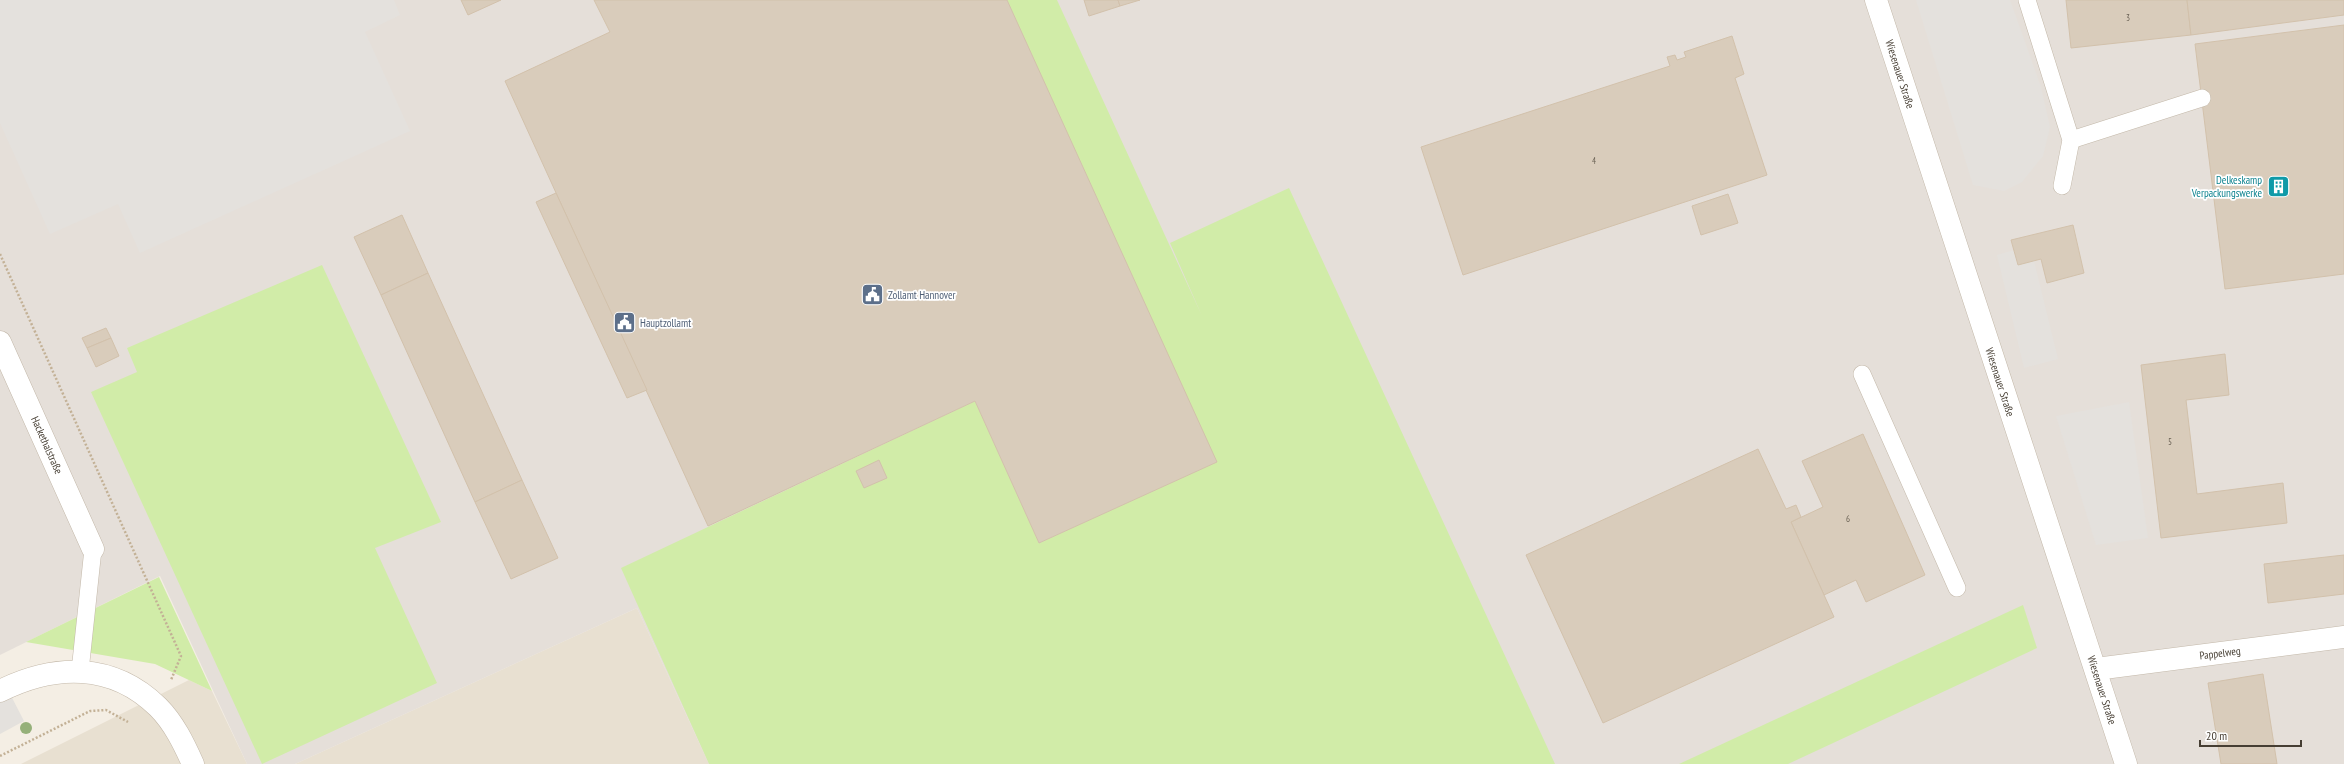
<svg xmlns="http://www.w3.org/2000/svg" width="2344" height="764" viewBox="0 0 2344 764" font-family="'PT Sans Narrow',sans-serif">
<rect width="100%" height="100%" fill="#f4eee4"/>
<!-- residential -->
<g fill="#e8e0d1">
<path d="M637,608l72,156h-414z"/>
<path d="M189,680l23,11 35,73h-226z"/>
</g>
<!-- industrial -->
<path fill="#e5dfd9" d="M0,0h2344v764h-1635l-72,-156 -342,156h-48l-87,-188 -160,79z"/>
<!-- green -->
<g fill="#d1eca8">
<path d="M1007,0h50l145,316 -32,-73 119,-55 266,576h-846l-88,-196 354,-167 64,142 177,-81z"/>
<path d="M322,265l119,257 -66,26 62,135 -175,81 -171,-372 46,-20 -10,-24z"/>
<path d="M159,577l53,114 -57,-27 -129,-22z"/>
<path d="M2023,605l14,43 -249,116h-109z"/>
</g>
<!-- parking -->
<g fill="#e4e1dd">
<path d="M0,0h394l6,15 -35,17 45,99 -270,122 -22,-49 -68,30 -50,-111z"/>
<path d="M1916,0h94l31,87 9,40 -7,29 -21,26 -18,9 -31,-6z"/>
<path d="M2014,250l4,15 16,-4 24,98 -34,9 -27,-113z"/>
<path d="M2129,402l19,136 -52,7 -40,-129z"/>
<path d="M7,688l17,33 -24,13v-43z"/>
</g>
<!-- building -->
<g fill="#d9ccbb" stroke="#d2c1ab">
<path d="M461,0h40l-33,15z"/>
<path d="M594,0h413l210,462 -178,81 -64,-142 -267,125 -203,-445 105,-49z"/>
<path d="M1084,0h34l2,6 -31,10z"/>
<path d="M1118,0h22l-20,6z"/>
<path d="M2066,0h121l4,35 -120,13z"/>
<path d="M2187,0h157v15l-153,20z"/>
<path d="M2344,25v249l-119,15 -30,-245z"/>
<path d="M1732,36l12,38 -9,4 32,97 -304,100 -42,-128 249,-81 -3,-9 8,-2 2,5 9,-3 -2,-5z"/>
<path d="M556,193l91,197 -20,8 -91,-196z"/>
<path d="M1728,194l10,29 -37,12 -9,-29z"/>
<path d="M402,215l26,58 -47,22 -27,-58z"/>
<path d="M2073,225l11,48 -37,10 -6,-24 -23,6 -7,-25z"/>
<path d="M428,273l94,207 -47,22 -94,-207z"/>
<path d="M106,328l5,10 -24,10 -5,-10z"/>
<path d="M111,338l8,18 -23,11 -9,-19z"/>
<path d="M2225,354l4,41 -43,5 11,94 86,-11 4,40 -126,15 -20,-173z"/>
<path d="M1863,434l62,141 -59,27 -10,-22 -32,15 -33,-73 32,-15 -21,-46z"/>
<path d="M1758,449l28,60 10,-4 5,12 -10,5 43,95 -231,106 -77,-168z"/>
<path d="M879,460l8,18 -23,10 -8,-17z"/>
<path d="M522,480l36,78 -47,21 -36,-77z"/>
<path d="M2344,555v39l-76,9 -4,-39z"/>
<path d="M2263,674l14,90h-56l-13,-81z"/>
</g>
<g fill="none" stroke-linecap="round" stroke-linejoin="round">
<defs>
<g id="service">
<path d="M2027,0l44,140 -9,46"/>
<path d="M2071,140l131,-42"/>
<path d="M1862,374l95,214"/>
<path d="M80,671l13,-122"/>
</g>
<g id="minor">
<path d="M1876,0l250,764"/>
<path d="M0,342l93,207"/>
<path d="M2096,669l248,-32"/>
<path d="M0,691c54,-27 112,-29 158,16 16,16 26,37 35,57"/>
</g>
</defs>
<!-- service casing -->
<use href="#service" stroke="#c3b8a9" stroke-width="18"/>
<!-- minor casing -->
<use href="#minor" stroke="#c3b8a9" stroke-width="23"/>
<!-- path -->
<g stroke="#c3b196" stroke-width="2.5" stroke-dasharray="2 2" stroke-linecap="butt">
<path d="M0,254l181,402 -10,24"/>
<path d="M0,756l90,-45 16,-1 22,12"/>
</g>
<!-- service -->
<use href="#service" stroke="#fff" stroke-width="17"/>
<!-- minor -->
<use href="#minor" stroke="#fff" stroke-width="22"/>
</g>
<!-- trees -->
<circle fill="#95b079" cx="26" cy="728" r="6"/>
<!-- icons -->
<defs>
<symbol id="building-square" viewBox="-11 -11 22 22"><rect x="-9" y="-9" width="18" height="18" rx="4" fill="#0f9aa8" stroke="#fff"/><path d="M-4-6H4V6H1V3H-1V6H-4ZM-2.5-4.3h1.7v1.8h-1.7ZM.8-4.3h1.7v1.8H.8ZM-2.5-1h1.7V.8h-1.7ZM.8-1h1.7V.8H.8Z" fill="#fff"/></symbol>
<symbol id="civic-square" viewBox="-11 -11 22 22"><rect x="-9" y="-9" width="18" height="18" rx="4" fill="#5c6f8a" stroke="#fff"/><path d="M-.6-6.5H3V-4.5H.6V-3L4-1V1h2V6H-6V1h2V-1L-.6-3ZM-1.2 2.5V6h2.4V2.5Z" fill="#fff"/></symbol>
</defs>
<g fill-rule="evenodd">
<use href="#building-square" x="2266" y="174" width="25" height="25"/>
<use href="#civic-square" x="860" y="282" width="25" height="25"/>
<use href="#civic-square" x="612" y="310" width="25" height="25"/>
</g>
<g text-anchor="middle" stroke-width="3.5" stroke-linejoin="round" paint-order="stroke">
<!-- number labels -->
<g font-size="9" fill="#6b6255">
<text x="2128" y="21">3</text>
<text x="1594" y="164">4</text>
<text x="2170" y="445">5</text>
<text x="1848" y="522">6</text>
</g>
<!-- street labels -->
<g font-size="11" fill="#463e33" stroke="#fff">
<text transform="translate(1900 74) rotate(72)" y="4">Wiesenauer Straße</text>
<text transform="translate(2000 382) rotate(72)" y="4">Wiesenauer Straße</text>
<text transform="translate(47 445) rotate(66)" y="4">Hackethalstraße</text>
<text transform="translate(2220 653) rotate(-7)" y="4">Pappelweg</text>
<text transform="translate(2102 690) rotate(72)" y="4">Wiesenauer Straße</text>
</g>
<!-- culture labels -->
<g font-size="11" fill="#0d838f" stroke="#fff" text-anchor="end">
<text x="2262" y="184">Delkeskamp<tspan x="2262" dy="13">Verpackungswerke</tspan></text>
</g>
<!-- service labels -->
<g font-size="11" fill="#4e5e75" stroke="#fff" text-anchor="start">
<text x="888" y="299">Zollamt Hannover</text>
<text x="640" y="327">Hauptzollamt</text>
</g>
</g>
<!-- scale -->
<path d="M2200 740v6h101v-6" fill="none" stroke="#463e33" stroke-width="2"/>
<text x="2206" y="740" font-size="12" fill="#463e33" stroke="#ffffff" stroke-width="3" paint-order="stroke">20 m</text>
</svg>
